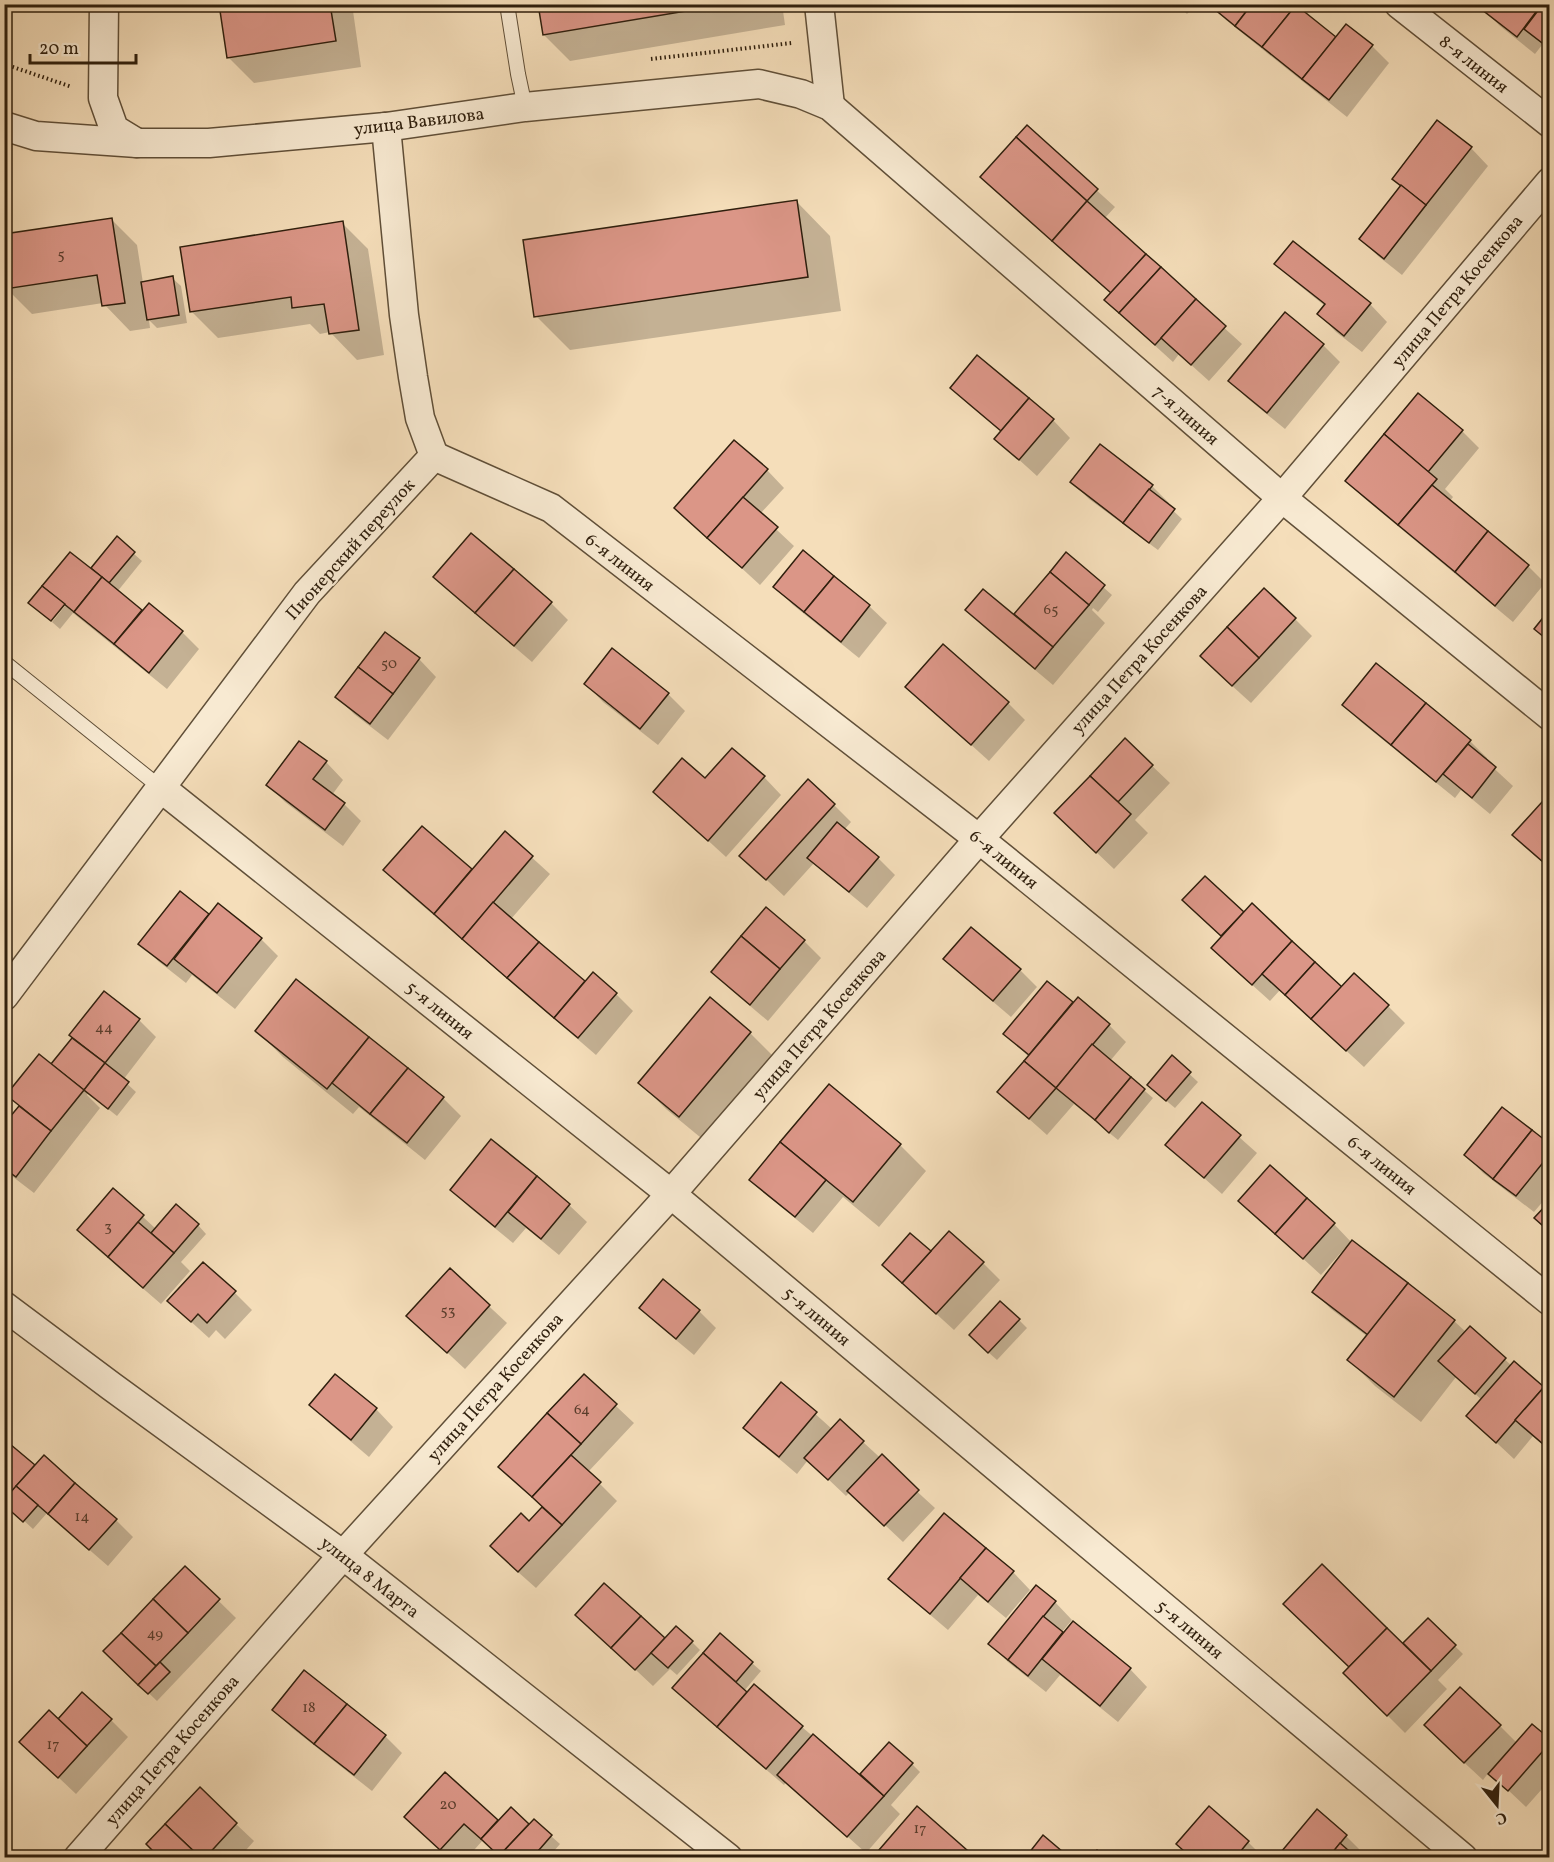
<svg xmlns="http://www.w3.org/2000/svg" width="1554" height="1862" viewBox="0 0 1554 1862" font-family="Vollkorn,serif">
<rect width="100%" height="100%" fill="#f5deba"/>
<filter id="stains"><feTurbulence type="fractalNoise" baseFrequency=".00333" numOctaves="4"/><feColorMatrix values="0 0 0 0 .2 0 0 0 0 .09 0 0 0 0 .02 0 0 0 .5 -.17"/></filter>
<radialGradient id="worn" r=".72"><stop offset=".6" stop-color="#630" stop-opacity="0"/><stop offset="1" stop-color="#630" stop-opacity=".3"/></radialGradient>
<!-- shadow -->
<g fill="#0003">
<path d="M220,4h132l9,63 -107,16 -26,-26z"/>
<path d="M539,4h243l3,21 -215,36 -26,-26z"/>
<path d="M890,4h18l-15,4z"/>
<path d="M1177,4h19l-9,10z"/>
<path d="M1210,4l162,42 17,17 -42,54 -121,-97z"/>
<path d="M1486,4h64v47l-8,-6 -7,9 -35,-28 -17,-17z"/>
<path d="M1027,127l88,80 -11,12 138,125 -33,37 -30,-27 -6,8 -44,-40 -17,-28 -112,-100z"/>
<path d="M1471,148l17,18 -86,109 -24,-19 -17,-17z"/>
<path d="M796,201l34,35 11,75 -271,39 -34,-34z"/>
<path d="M111,219l26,26 6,38 29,-5 9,8 6,37 -30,5 -8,-8 1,8 -20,3 -27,-28 -71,11 -26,-26 -2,-13v-39z"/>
<path d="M342,223l26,26 16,106 -27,5 -27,-28 -10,2 -10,-10 -92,14 -26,-26z"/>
<path d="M1276,263l94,41 17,18 -25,30 -26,-20 -17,-18 6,-8 -31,-25z"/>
<path d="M1323,345l17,17 -55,67 -38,-31 -17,-17z"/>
<path d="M952,388l101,32 17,18 -33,38 -41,-37 6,-7 -33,-27z"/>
<path d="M1462,431l17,17 -34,41 8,8 -3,4 78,65 17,17 -32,39 -149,-124 -17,-17z"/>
<path d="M767,470l17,18 -24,26 34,32 -34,39 -84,-77z"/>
<path d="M1072,482l80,4 17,17 -2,2 15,14 -24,31 -69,-51z"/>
<path d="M471,535l80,68 17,17 -36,42 -80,-68 -17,-17z"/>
<path d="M117,539l25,22 -25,31 25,20 40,20 17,17 -32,40 -94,-76 -13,16 -8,-7 13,-16 -2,-2 -14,16 -19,-17 61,-33z"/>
<path d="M803,553l66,53 18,17 -28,35 -66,-53 -18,-18z"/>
<path d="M1066,554l46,41 -14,17 -5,-4 -1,2 13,13 -52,62 -69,-58 -17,-17 47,6z"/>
<path d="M1295,619l17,17 -61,67 -32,-29z"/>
<path d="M419,659l17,18 -48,63 -34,-26 -17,-17z"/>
<path d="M586,684l82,10 17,17 -27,34 -55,-43z"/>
<path d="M907,687l101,16 17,17 -36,41z"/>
<path d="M1344,705l126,36 17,17 -1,3 27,25 -23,28 -29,-24 -6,8 -94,-76z"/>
<path d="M1125,740l45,43 -35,37 13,13 -34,36 -40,-38z"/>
<path d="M326,762l17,18 -11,15 12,9 17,17 -18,25 -58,-44 -17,-17z"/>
<path d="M764,777l17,18 -55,62 -71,-65 50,-12z"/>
<path d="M834,805l17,17 -7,8 34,28 17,17 -28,33 -40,-33 -13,-12 -30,33 -43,-40z"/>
<path d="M422,828l50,43 33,-38 45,41 -39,45 74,64 31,11 17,17 -37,44 -194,-167 -17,-18z"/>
<path d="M181,893l29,23 51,23 17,17 -43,53 -43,-34 -6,8 -28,-22 -17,-18z"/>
<path d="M1252,905l90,84 46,17 17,17 -41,44 -84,-77 -10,11 -40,-36 -8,-28 -20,-19 42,-4z"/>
<path d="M804,941l17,17 -53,63 -38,-32 -17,-17z"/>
<path d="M946,959l74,11 17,17 -26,30 -48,-41z"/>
<path d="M297,981l146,117 18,18 -36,44 -66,-53 -6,7 -70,-57 -26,-26z"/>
<path d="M1048,983l25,21 36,21 17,17 -16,19 43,37 -35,42 -44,-36 -27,31 -48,-43 30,-35 -24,-23z"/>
<path d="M710,999l40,34 26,26 -70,83 -40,-33 -26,-26z"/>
<path d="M139,1020l17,17 -33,43 13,12 -19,24 -29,-23 -1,2 13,13 -66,85 -30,-23v-43l16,-20 -12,-12 44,-28 22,-29z"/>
<path d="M1172,1058l26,24 -23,26 -18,-15z"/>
<path d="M829,1086l71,59 26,26 -47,56 -36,-30 -30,36 -44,-36 -18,-17z"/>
<path d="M1202,1104l55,49 -35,41 -55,-49z"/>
<path d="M492,1141l77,64 18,17 -28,33 -33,-27 -13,15 -44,-36 -17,-17z"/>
<path d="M1550,1146v47l-16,19 -51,-39 -17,-18z"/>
<path d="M114,1190l42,39 42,-4 8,9 -25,28 9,9 -29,33 -65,-56 -17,-18z"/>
<path d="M1240,1201l94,23 18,19 102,78 12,11 4,-4 42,38 38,28v56l-17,-14 -19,23 -46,-43 14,-16 -26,-23 -35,45 -46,-36 -26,-26 19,-23 -37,-28 -17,-17 33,-43 -2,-1 -24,27z"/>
<path d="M983,1263l17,17 -46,50 -33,-30z"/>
<path d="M450,1270l57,53 -42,46 -39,-36z"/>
<path d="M234,1292l18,18 -27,29 -9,-9 -7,8 -22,-20z"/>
<path d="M641,1308l58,3 17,17 -22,27 -36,-30z"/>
<path d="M1019,1320l8,8 -30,32 -18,-16z"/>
<path d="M335,1376l41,33 17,18 -24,30 -41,-35 -17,-17z"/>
<path d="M584,1376l50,47 -46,49 29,29 -81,87 -27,-24 20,-41 14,-15 -43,-41z"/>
<path d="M782,1384l50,45 31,13 72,66 -32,34 -53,-50 -4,4 -38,-36 -11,14 -34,-29 -18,-17z"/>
<path d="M35,1467l81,53 17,17 -25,29 -61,-53 -14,16 -12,-11z"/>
<path d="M944,1515l69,57 17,18 -24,28 -28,-23 -30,35 -40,-34 -18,-17z"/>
<path d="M185,1568l51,50 -79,83 -52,-50z"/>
<path d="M1055,1602l17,18 -11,13 69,36 17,18 -29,35 -58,-47 -14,17 -38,-30 -18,-18z"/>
<path d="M577,1615l88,25 27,2 8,8 -23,25 -7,-6 -17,17z"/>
<path d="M1428,1620l35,34 -25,26 9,9 -42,44 -60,-60 78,-8 2,-2z"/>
<path d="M720,1635l41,36 -17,20 58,36 63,54 47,-17 8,8 -29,33 9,9 -34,39 -80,-71 -2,3 -93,-80 -17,-17z"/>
<path d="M274,1710l111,26 17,17 -30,38 -80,-63z"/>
<path d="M111,1720l17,17 -52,57 -37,-35 19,-38z"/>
<path d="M1500,1726l17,17 33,-2v39l-24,27 -37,-35 -6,8 -40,-37z"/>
<path d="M445,1774l53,48 13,-13 18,17 5,-5 26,23 -12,14h-46l-19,-18 -16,18h-18l-25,-24z"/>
<path d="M200,1790l54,51 -15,17h-77z"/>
<path d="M1346,1836l17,17 -3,5h-81z"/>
<path d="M1248,1842l16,16h-72z"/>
<path d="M4,1845l13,13h-13z"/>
</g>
<!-- building -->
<g fill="#db9687" stroke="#2f1f0d" stroke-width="1.5">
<path d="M219,4h111l6,37 -109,17z"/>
<path d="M538,4h190l-185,31z"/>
<path d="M1208,4h44l-17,22z"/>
<path d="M1252,4h43l1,1 -34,42 -27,-21z"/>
<path d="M1484,4h58l-25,33 -36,-28z"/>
<path d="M1543,4h7v45l-26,-20z"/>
<path d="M1296,5l40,32 -34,42 -40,-32z"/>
<path d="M1346,24l27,21 -44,55 -27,-21z"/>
<path d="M1437,120l35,27 -46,58 -34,-26z"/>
<path d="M1027,125l71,64 -11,12 -71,-64z"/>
<path d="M1016,137l71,64 -35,40 -72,-64z"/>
<path d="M1401,185l25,20 -42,54 -25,-20z"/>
<path d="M797,200l11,77 -274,40 -11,-77z"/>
<path d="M1087,201l59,53 -35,39 -59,-52z"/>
<path d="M112,218l13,85 -23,3 -5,-31 -92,14 -1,-55z"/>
<path d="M343,221l16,109 -30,4 -5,-30 -32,4 -1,-11 -101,15 -10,-65z"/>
<path d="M1293,241l78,62 -27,33 -27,-22 8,-10 -51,-40z"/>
<path d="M1146,254l15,13 -42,46 -15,-13z"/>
<path d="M1161,267l35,32 -41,46 -36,-32z"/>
<path d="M173,276l6,39 -32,5 -6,-38z"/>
<path d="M1196,299l30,27 -35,39 -30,-27z"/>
<path d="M1285,312l39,32 -57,69 -39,-32z"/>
<path d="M977,355l52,43 -28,33 -51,-43z"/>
<path d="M1418,393l45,37 -35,42 -44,-38z"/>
<path d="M1029,398l25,21 -35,41 -25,-21z"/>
<path d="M1384,434l53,45 -39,46 -53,-44z"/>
<path d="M734,440l34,29 -61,69 -33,-30z"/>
<path d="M1100,444l53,41 -30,38 -53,-41z"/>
<path d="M1432,485l56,46 -33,41 -57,-47z"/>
<path d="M1149,489l26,20 -26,34 -26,-20z"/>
<path d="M743,497l35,30 -36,41 -35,-30z"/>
<path d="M1488,531l41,34 -34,41 -40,-34z"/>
<path d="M471,533l43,36 -39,44 -42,-36z"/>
<path d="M117,536l18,16 -26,31 -18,-15z"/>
<path d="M803,550l31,26 -30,36 -31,-25z"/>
<path d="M70,552l32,25 -28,35 -32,-26z"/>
<path d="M1066,552l39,33 -16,20 -39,-33z"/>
<path d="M514,569l38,33 -38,44 -39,-33z"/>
<path d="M1050,572l39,33 -36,42 -39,-33z"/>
<path d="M834,576l36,29 -29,37 -37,-30z"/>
<path d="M102,577l40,33 -28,34 -40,-32z"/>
<path d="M42,586l23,18 -14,17 -23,-18z"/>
<path d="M1264,588l32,30 -37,40 -32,-31z"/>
<path d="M983,589l70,58 -18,22 -70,-59z"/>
<path d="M149,603l34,28 -34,42 -35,-29z"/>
<path d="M1550,609v33l-16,-13z"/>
<path d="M1227,627l32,31 -27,28 -32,-30z"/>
<path d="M385,632l35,26 -27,36 -35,-27z"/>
<path d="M943,644l66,58 -38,43 -66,-58z"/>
<path d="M612,648l57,45 -29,36 -56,-45z"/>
<path d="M1376,663l50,40 -35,42 -49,-40z"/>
<path d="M358,667l35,27 -23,30 -35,-27z"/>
<path d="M1426,703l45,37 -35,42 -45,-37z"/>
<path d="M1125,738l28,27 -35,37 -28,-26z"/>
<path d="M299,741l28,20 -14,18 32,24 -20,27 -59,-45z"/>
<path d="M1468,744l28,23 -24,31 -29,-24z"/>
<path d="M732,748l33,28 -57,65 -55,-49 29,-34 23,20z"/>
<path d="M1090,776l41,38 -35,39 -42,-40z"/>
<path d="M808,779l27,25 -69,76 -27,-24z"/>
<path d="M1542,802l8,7v59l-38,-33z"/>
<path d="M837,822l42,35 -30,35 -42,-34z"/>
<path d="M422,826l50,43 -38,45 -51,-44z"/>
<path d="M505,831l28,25 -71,83 -28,-25z"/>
<path d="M1205,876l39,36 -23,24 -39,-36z"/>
<path d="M180,891l29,23 -42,52 -29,-22z"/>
<path d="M493,902l46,40 -32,36 -45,-39z"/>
<path d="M218,903l44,35 -45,55 -43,-34z"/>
<path d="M1252,903l40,38 -40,44 -41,-37z"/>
<path d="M766,907l39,33 -25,29 -39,-33z"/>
<path d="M971,927l50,42 -28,32 -50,-42z"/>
<path d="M741,936l39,33 -30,36 -39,-33z"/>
<path d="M1292,941l23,21 -30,33 -23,-21z"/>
<path d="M539,942l46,39 -31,37 -47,-40z"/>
<path d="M1315,962l27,25 -31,32 -26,-24z"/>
<path d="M593,972l24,21 -39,45 -24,-20z"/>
<path d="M1354,973l35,32 -43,46 -35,-32z"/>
<path d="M296,979l73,58 -42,52 -72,-58z"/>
<path d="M1047,981l26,21 -44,53 -26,-21z"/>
<path d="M104,991l36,28 -35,44 -36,-28z"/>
<path d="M710,997l41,35 -72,85 -41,-34z"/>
<path d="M1078,997l32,27 -54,64 -32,-27z"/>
<path d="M369,1037l39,31 -38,46 -38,-31z"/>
<path d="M72,1038l33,25 -21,27 -33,-26z"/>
<path d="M1092,1044l39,33 -36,43 -39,-32z"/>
<path d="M39,1054l45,36 -33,41 -45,-36z"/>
<path d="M1172,1055l19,17 -25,29 -19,-16z"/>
<path d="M1024,1061l32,27 -27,31 -32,-27z"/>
<path d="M105,1063l24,19 -21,27 -24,-19z"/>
<path d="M408,1068l36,29 -37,46 -37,-29z"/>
<path d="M1131,1077l14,12 -36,44 -14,-13z"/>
<path d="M829,1084l72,60 -48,58 -73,-60z"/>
<path d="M1202,1102l39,33 -37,43 -39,-33z"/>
<path d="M19,1106l32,25 -35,46 -12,-9v-44z"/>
<path d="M1502,1107l30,23 -39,49 -29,-24z"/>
<path d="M1532,1130l18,14v10l-34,42 -23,-17z"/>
<path d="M491,1139l46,37 -42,51 -45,-37z"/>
<path d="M780,1142l46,38 -31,37 -46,-37z"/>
<path d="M1270,1165l37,33 -32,36 -37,-33z"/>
<path d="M537,1176l33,28 -29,35 -33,-27z"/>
<path d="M113,1188l31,27 -36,42 -31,-27z"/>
<path d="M1307,1198l28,25 -32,36 -28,-25z"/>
<path d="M1550,1201v31l-16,-14z"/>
<path d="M176,1204l23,20 -25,29 -23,-20z"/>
<path d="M138,1222l36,31 -31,35 -35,-31z"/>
<path d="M949,1231l35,31 -48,52 -34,-31z"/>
<path d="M910,1233l21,18 -29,32 -20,-18z"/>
<path d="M1352,1240l56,43 -40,52 -56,-43z"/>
<path d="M203,1262l33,29 -29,32 -9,-9 -7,8 -24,-21z"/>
<path d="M450,1268l40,37 -43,48 -41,-37z"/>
<path d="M663,1279l37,31 -24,29 -37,-31z"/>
<path d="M1408,1283l47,37 -61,77 -47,-37z"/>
<path d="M1000,1301l20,18 -32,34 -19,-18z"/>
<path d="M1470,1326l36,32 -31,36 -37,-33z"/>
<path d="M1514,1361l30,26 -48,56 -30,-27z"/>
<path d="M335,1374l42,34 -26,32 -42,-35z"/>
<path d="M584,1374l33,30 -36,40 -34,-31z"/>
<path d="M781,1382l36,30 -38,45 -36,-29z"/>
<path d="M1544,1387l6,5v58l-35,-30z"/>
<path d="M547,1413l34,31 -49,53 -34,-30z"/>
<path d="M840,1419l24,22 -36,39 -24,-22z"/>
<path d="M4,1439l31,26 -31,35z"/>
<path d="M882,1454l37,36 -35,36 -37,-35z"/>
<path d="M44,1455l31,28 -27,31 -32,-28z"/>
<path d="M571,1455l30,27 -39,43 -30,-28z"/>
<path d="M75,1483l42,36 -28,31 -41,-36z"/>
<path d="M16,1486l22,19 -15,17 -19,-17v-5z"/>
<path d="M542,1507l20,18 -44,47 -28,-26 31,-33 8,8z"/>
<path d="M944,1513l42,35 -56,66 -42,-35z"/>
<path d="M986,1548l28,23 -26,31 -28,-24z"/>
<path d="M1322,1564l65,64 -38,39 -66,-63z"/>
<path d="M185,1566l35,33 -32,34 -35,-34z"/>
<path d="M604,1583l37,33 -30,32 -36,-33z"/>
<path d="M1036,1585l20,16 -48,59 -20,-16z"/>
<path d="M153,1599l35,34 -32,33 -35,-33z"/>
<path d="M641,1616l24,22 -30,32 -24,-22z"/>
<path d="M1043,1616l20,16 -35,44 -20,-16z"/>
<path d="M1428,1618l28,27 -25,26 -28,-28z"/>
<path d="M1073,1621l58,47 -31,38 -58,-47z"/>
<path d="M676,1626l17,15 -25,27 -17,-15z"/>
<path d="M1387,1628l44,43 -44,45 -44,-43z"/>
<path d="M121,1633l35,33 -18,19 -35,-34z"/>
<path d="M720,1633l33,29 -17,20 -33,-29z"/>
<path d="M703,1653l44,39 -30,35 -45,-39z"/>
<path d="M160,1662l10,10 -22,22 -10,-9z"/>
<path d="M304,1670l43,34 -33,40 -42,-34z"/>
<path d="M754,1684l49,42 -37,43 -49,-42z"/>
<path d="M1460,1687l41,38 -37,38 -40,-38z"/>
<path d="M82,1692l30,27 -25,27 -29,-27z"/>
<path d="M347,1704l39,31 -32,40 -40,-31z"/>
<path d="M49,1710l38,36 -29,32 -39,-36z"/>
<path d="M1532,1724l18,15v4l-42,48 -20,-17z"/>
<path d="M813,1734l71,62 -37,41 -70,-62z"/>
<path d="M889,1742l24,21 -29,33 -24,-22z"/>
<path d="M445,1772l53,48 -17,19 -17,-15 -24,26 -36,-33z"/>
<path d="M200,1787l37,36 -32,35h-4l-36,-34z"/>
<path d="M917,1806l59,52h-88l-9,-8z"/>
<path d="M1209,1806l40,35 -14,17h-43l-16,-14z"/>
<path d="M511,1807l18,17 -30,32 -18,-17z"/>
<path d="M1317,1809l30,26 -19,23h-52z"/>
<path d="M534,1819l18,16 -20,23h-31l-2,-2z"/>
<path d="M165,1824l36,34h-41l-14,-14z"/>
<path d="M1043,1835l27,23h-45z"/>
<path d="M1340,1843l17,15h-29z"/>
<path d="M539,1850l8,8h-15z"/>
<path d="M1097,1850l9,8h-15z"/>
</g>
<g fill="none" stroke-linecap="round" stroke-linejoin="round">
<defs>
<g id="service">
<path d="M507,4l11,70 7,33"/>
<path d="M4,662l157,126"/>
</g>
<g id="minor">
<path d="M104,4l-1,94 11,31 23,14"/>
<path d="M819,4l11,102"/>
<path d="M1399,4l151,119"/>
<path d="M4,126l32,10 101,7h72l177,-16 139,-20 234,-23 42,10 29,12 452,392 268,218"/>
<path d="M434,456l117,52 428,331 571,462"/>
<path d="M161,788l510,406 792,664"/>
<path d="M4,996l303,-403 127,-137 -14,-38 -7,-41 -9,-62 -18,-188"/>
<path d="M4,1306l107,80 232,169 385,303"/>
<path d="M78,1858l265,-303 328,-361 308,-355 303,-341 268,-316"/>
</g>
</defs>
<!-- service casing -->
<use href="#service" stroke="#604f38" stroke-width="16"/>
<!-- minor casing -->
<use href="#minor" stroke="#604f38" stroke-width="31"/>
<!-- path -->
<g stroke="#2f1f0d" stroke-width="4" stroke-dasharray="1.5 3" stroke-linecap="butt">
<path d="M651,59l141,-16"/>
<path d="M4,64l68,23"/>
</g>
<!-- service -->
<use href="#service" stroke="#f8ead2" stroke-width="14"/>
<!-- minor -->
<use href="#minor" stroke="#f8ead2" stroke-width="28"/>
</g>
<g text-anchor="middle" stroke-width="4.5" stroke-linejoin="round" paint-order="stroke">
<!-- number labels -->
<g font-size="15" fill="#5a3d2c">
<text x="61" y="259">5</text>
<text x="1051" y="614">65</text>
<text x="389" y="668">50</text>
<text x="104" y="1032">44</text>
<text x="108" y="1231">3</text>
<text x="448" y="1315">53</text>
<text x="582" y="1414">64</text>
<text x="82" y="1521">14</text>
<text x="155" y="1638">49</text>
<text x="309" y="1712">18</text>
<text x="53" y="1749">17</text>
<text x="448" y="1809">20</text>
<text x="920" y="1833">17</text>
</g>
<!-- street labels -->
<g font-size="18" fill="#2f1f0d" stroke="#f8ead2">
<text transform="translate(1474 64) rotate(38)" y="6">8-я линия</text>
<text transform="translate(419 121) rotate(-7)" y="6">улица Вавилова</text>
<text transform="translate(1457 291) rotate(-50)" y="6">улица Петра Косенкова</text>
<text transform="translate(1186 415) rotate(41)" y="6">7-я линия</text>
<text transform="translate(350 549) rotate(-48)" y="6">Пионерский переулок</text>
<text transform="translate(620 562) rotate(38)" y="6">6-я линия</text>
<text transform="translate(1139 659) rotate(-48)" y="6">улица Петра Косенкова</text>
<text transform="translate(1004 859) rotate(39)" y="6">6-я линия</text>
<text transform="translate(440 1010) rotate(39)" y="6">5-я линия</text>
<text transform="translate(819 1024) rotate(-49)" y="6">улица Петра Косенкова</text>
<text transform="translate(1382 1165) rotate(39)" y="6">6-я линия</text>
<text transform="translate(817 1316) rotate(40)" y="6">5-я линия</text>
<text transform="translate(495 1387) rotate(-48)" y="6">улица Петра Косенкова</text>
<text transform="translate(370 1577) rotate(38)" y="6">улица 8 Марта</text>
<text transform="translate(1190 1629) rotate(40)" y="6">5-я линия</text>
<text transform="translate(172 1750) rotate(-49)" y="6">улица Петра Косенкова</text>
</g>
</g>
<!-- margin -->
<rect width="1554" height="1862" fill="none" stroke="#f5deba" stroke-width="24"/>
<rect x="6" y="6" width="1542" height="1850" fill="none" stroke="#2f1f0d" stroke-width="3"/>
<rect x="12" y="12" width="1530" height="1838" fill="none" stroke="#2f1f0d" stroke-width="1.5"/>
<!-- north arrow -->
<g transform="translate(1497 1805) rotate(162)" stroke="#f8ead2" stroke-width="4.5" paint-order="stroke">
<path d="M0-4.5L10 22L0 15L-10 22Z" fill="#2f1f0d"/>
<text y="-9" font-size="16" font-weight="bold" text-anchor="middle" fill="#2f1f0d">С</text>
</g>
<!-- scale -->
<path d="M30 54v9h106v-9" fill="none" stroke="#2f1f0d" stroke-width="3"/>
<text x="39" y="54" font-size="18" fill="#2f1f0d" stroke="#f8ead2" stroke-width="4.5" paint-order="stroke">20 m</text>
<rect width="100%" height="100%" filter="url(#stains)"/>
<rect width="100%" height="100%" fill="url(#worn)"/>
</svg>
